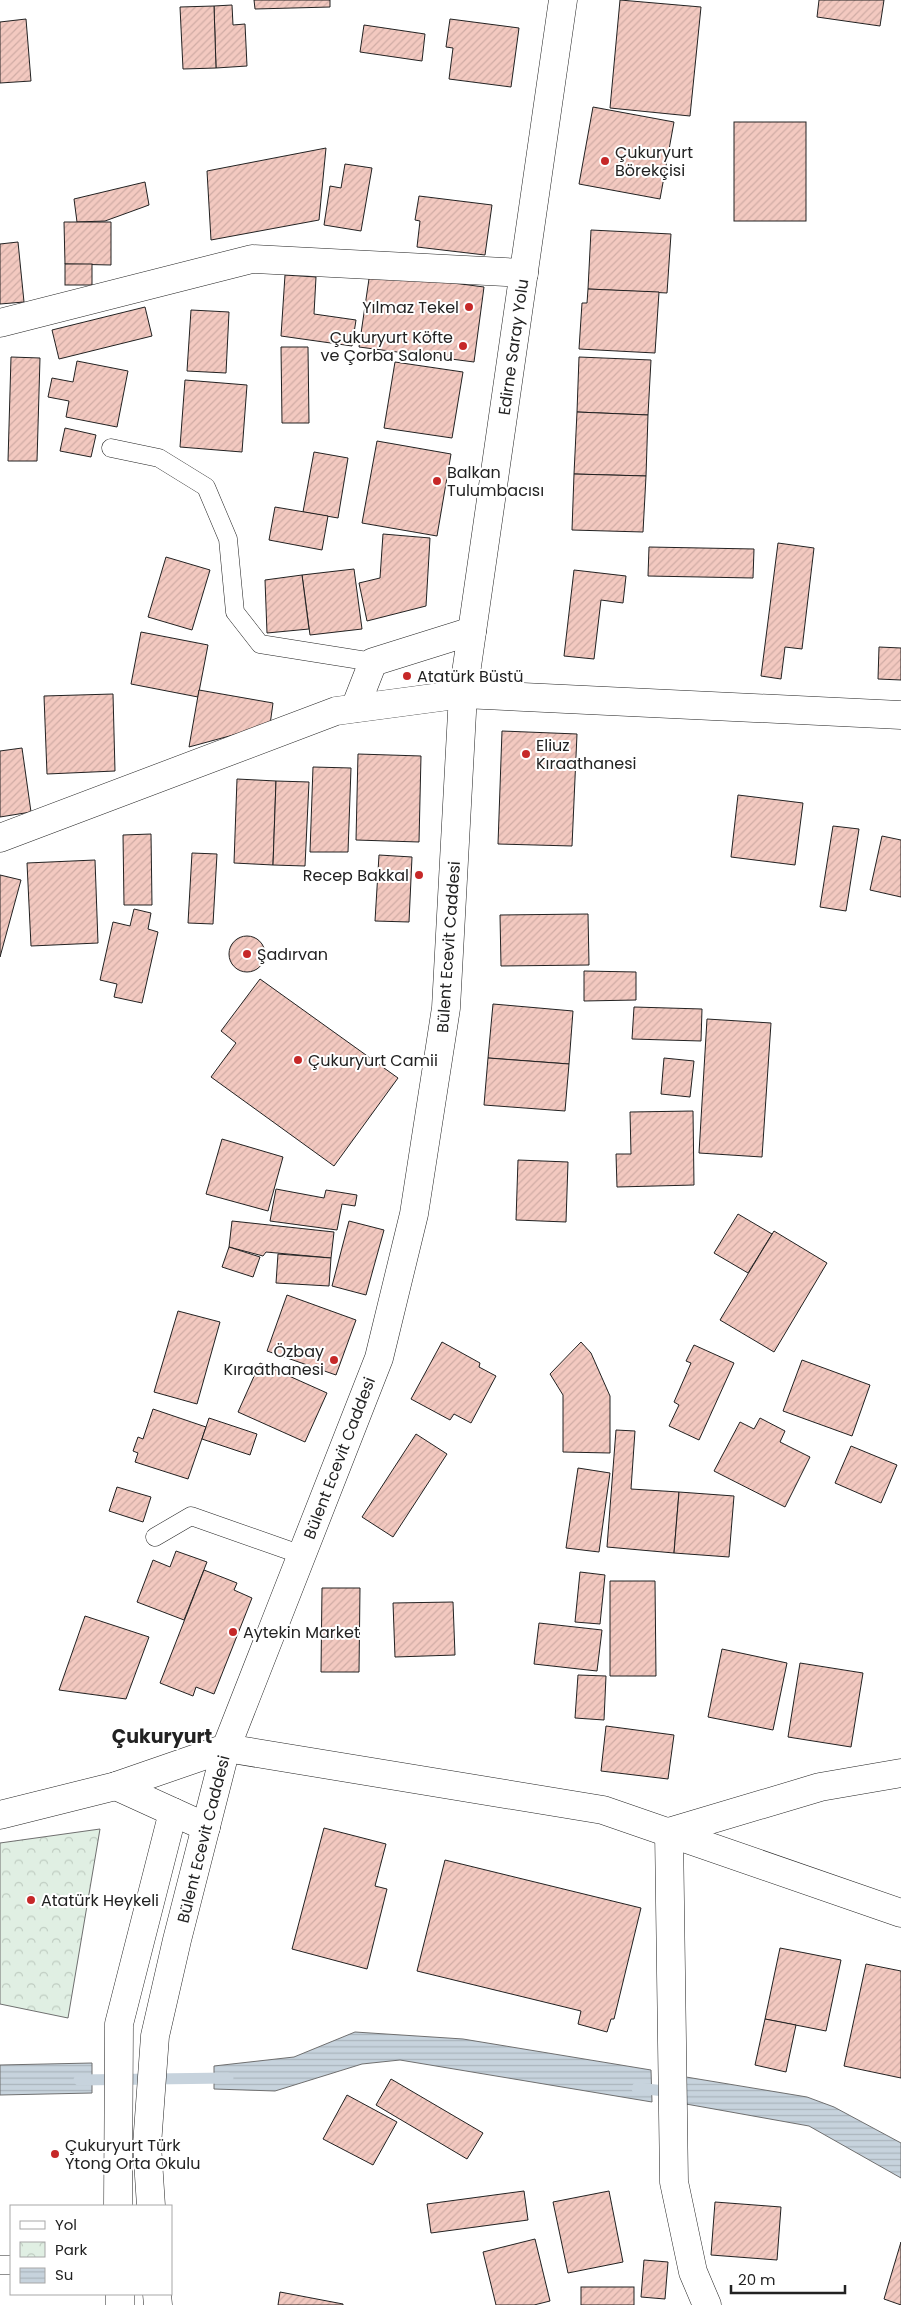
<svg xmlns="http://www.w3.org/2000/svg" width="901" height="2305" viewBox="0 0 901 2305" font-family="Poppins,sans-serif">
<defs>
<pattern id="park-crowns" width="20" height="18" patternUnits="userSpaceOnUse" patternTransform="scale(1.25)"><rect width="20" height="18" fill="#e0efe3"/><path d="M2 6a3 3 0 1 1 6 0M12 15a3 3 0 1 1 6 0" fill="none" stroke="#c0cdc2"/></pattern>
<pattern id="water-rules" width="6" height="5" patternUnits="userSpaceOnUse" patternTransform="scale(1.25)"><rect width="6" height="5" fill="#c7d3dd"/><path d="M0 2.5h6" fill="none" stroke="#abb5bd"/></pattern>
<pattern id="building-hatch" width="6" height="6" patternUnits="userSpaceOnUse" patternTransform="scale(1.25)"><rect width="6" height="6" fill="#f3c9c0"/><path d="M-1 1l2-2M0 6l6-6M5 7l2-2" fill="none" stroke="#d0aca5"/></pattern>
</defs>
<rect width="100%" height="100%" fill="#fff"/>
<!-- park -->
<path fill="url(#park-crowns)" stroke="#6f6f6f" d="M100,1829l-32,189 -68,-14v-161z"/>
<!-- water -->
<g fill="url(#water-rules)" stroke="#6f6f6f">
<path d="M355,2032l108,7 188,31 1,32 -252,-42 -38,4 -87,27 -61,-2v-23l80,-9z"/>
<path d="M92,2063v30l-92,2v-30z"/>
<path d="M686,2077l121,20 27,10 67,36v35l-92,-52 -123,-22z"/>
</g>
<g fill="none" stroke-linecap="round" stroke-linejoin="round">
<!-- stream -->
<g stroke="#c7d3dd" stroke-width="11">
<path d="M79,2080l149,-2"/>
<path d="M637,2088l37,4"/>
</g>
</g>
<!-- building -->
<g fill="url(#building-hatch)" stroke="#222">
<path d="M254,0h76v7l-75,2z"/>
<path d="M620,0l81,7 -11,109 -80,-8z"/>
<path d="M819,0h65l-4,26 -63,-9z"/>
<path d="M232,5l1,20 12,-1 2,42 -31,2 -2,-62z"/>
<path d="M214,6l2,62 -33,1 -3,-62z"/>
<path d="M26,19l5,62 -31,2v-61z"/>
<path d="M450,19l69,9 -8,59 -62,-8 4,-31 -7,-1z"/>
<path d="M364,25l61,9 -3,27 -62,-9z"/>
<path d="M593,107l81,15 -14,77 -81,-15z"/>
<rect x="734" y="122" width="72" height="99"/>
<path d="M326,148l-7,72 -108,20 -4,-69z"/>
<path d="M345,164l27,4 -11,63 -37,-6 6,-39 11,2z"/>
<path d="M145,182l4,23 -44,16 -28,1 -3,-23z"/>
<path d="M419,196l73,9 -7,50 -68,-8 3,-26 -5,-1z"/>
<path d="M64,222h47v43l-46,-1z"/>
<path d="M591,230l80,4 -4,59 -79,-4z"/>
<path d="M18,242l6,60 -24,2v-60z"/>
<rect x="65" y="264" width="27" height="21"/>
<path d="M370,272l114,15 -10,75 -115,-15z"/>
<path d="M285,275l31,2 -2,37 42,6 -4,26 -71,-10z"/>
<path d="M588,289l71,3 -4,61 -76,-4 3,-46h5z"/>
<path d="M145,307l7,29 -93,23 -7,-29z"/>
<path d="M191,310l38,2 -3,61 -39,-2z"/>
<path d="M281,347h27l1,76h-27z"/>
<path d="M11,357l29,1 -3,103h-29z"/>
<path d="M579,357l72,3 -3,55 -71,-3z"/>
<path d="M77,361l51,10 -11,56 -51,-10 3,-16 -21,-4 4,-19 21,4z"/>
<path d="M395,362l68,10 -11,66 -68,-10z"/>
<path d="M185,380l62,5 -5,67 -62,-5z"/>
<path d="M577,412l71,3 -2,61 -72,-2z"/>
<path d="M65,428l31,7 -5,22 -31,-6z"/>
<path d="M377,441l74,13 -14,82 -75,-13z"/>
<path d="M314,452l34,6 -10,60 -35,-6z"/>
<path d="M574,474l72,2 -3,56 -71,-2z"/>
<path d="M275,507l53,9 -6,34 -53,-10z"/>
<path d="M383,534l47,4 -4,68 -59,15 -8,-38 21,-5z"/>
<path d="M778,543l36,5 -12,101 -17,-2 -4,32 -20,-3z"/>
<path d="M649,547l105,2 -1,29 -105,-2z"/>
<path d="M166,557l44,13 -18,60 -44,-13z"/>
<path d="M354,569l8,60 -52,6 -8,-60z"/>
<path d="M574,570l52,6 -3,27 -22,-3 -7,59 -30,-3z"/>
<path d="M302,575l7,54 -42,4 -2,-53z"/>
<path d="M141,632l67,13 -10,52 -67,-13z"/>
<path d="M879,647l22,1v32l-23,-1z"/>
<path d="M199,690l74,13 -3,22 -81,22z"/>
<path d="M113,694l2,77 -68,3 -3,-78z"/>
<path d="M502,731l75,3 -5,112 -74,-2z"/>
<path d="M22,748l9,64 -31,5v-66z"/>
<path d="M358,754l63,2 -2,86 -63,-2z"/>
<path d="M313,767l38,1 -3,84h-38z"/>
<path d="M237,779l39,2 -3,84 -39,-2z"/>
<path d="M276,781l33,1 -4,84 -32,-1z"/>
<path d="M738,795l65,8 -8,62 -64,-8z"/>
<path d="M833,826l26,3 -13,82 -26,-4z"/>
<path d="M151,834l1,71h-28l-1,-70z"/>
<path d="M882,836l19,4v57l-31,-7z"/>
<path d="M192,853l25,1 -4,70 -25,-1z"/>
<path d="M379,855l33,2 -3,65 -34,-1z"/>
<path d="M95,860l3,83 -67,3 -4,-83z"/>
<path d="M0,875l21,5 -21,77z"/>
<path d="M134,909l17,4 -3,16 10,3 -16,71 -28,-6 3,-13 -17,-4 13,-58 17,4z"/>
<path d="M588,914l1,51 -88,1 -1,-51z"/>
<circle cx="247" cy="954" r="18"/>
<path d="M584,971l52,1v28l-52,1z"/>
<path d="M260,979l138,99 -64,88 -123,-89 25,-34 -15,-12z"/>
<path d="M493,1004l80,7 -4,53 -81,-6z"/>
<path d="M634,1007l68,2 -1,32 -69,-2z"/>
<path d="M707,1019l64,4 -9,134 -63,-4z"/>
<path d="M488,1058l81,6 -4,47 -81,-6z"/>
<path d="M664,1058l30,3 -4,36 -29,-3z"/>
<path d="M693,1111l1,74 -77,2 -1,-33h15l-1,-42z"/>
<path d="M222,1139l61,18 -15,54 -62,-17z"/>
<path d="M518,1160l50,2 -2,60 -50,-2z"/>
<path d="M276,1189l48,9 2,-8 31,5 -2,11 -13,-2 -5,26 -67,-9z"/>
<path d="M738,1214l34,20 -24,39 -34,-20z"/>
<path d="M232,1221l102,11 -3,26 -65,-6 -3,4 -34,-9z"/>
<path d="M349,1221l35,9 -18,65 -34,-9z"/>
<path d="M774,1231l53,32 -53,89 -54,-32z"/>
<path d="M229,1247l31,10 -7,20 -31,-10z"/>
<path d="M278,1254l53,4 -2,28 -53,-3z"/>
<path d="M287,1295l69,25 -20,55 -69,-24z"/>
<path d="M178,1311l42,11 -23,82 -43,-12z"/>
<path d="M442,1342l38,21 -1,4 17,9 -25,47 -17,-9 -4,6 -39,-21z"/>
<path d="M581,1342l10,11 19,43v57l-47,-1v-57l-13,-21z"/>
<path d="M694,1345l40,18 -35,77 -30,-14 10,-21 -5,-3 17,-39 -5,-2z"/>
<path d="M802,1360l68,25 -18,51 -69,-25z"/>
<path d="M260,1363l67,30 -22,49 -67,-30z"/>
<path d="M153,1409l53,18 -18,52 -53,-17 3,-9 -5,-2 5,-14 5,2z"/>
<path d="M209,1418l48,16 -7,21 -48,-16z"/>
<path d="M760,1418l25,13 -5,11 30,15 -25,50 -71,-36 26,-49 14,7z"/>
<path d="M616,1430l19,1 -4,58 48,3 -5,61 -67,-6z"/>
<path d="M416,1434l31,20 -54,83 -31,-20z"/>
<path d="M851,1446l46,19 -16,38 -46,-20z"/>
<path d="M578,1468l32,5 -11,79 -33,-4z"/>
<path d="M117,1487l34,10 -8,25 -34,-11z"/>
<path d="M679,1492l55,4 -5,61 -55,-4z"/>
<path d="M176,1551l31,11 -23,58 -47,-18 16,-42 17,7z"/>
<path d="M204,1570l33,13 -3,7 18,8 -38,96 -18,-7 -3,9 -33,-13z"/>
<path d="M580,1572l25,3 -5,49 -25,-2z"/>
<path d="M610,1581h45l1,95h-46z"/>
<path d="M322,1588h38l-1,84h-38z"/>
<path d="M453,1602l2,53 -60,2 -2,-54z"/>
<path d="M85,1616l64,21 -23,62 -67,-9z"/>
<path d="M539,1623l63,7 -5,41 -63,-7z"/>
<path d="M722,1649l65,14 -14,67 -65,-13z"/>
<path d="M800,1663l63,10 -12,74 -63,-10z"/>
<path d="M578,1675l28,1 -2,44 -29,-2z"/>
<path d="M606,1726l68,9 -6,44 -67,-8z"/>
<path d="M324,1828l62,16 -11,42 12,3 -20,80 -75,-20z"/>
<path d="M445,1860l196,48 -27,111h-3l-4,13 -29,-8 3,-13 -164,-40z"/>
<path d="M780,1948l61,12 -15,71 -61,-12z"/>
<path d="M866,1964l35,7v107l-57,-12z"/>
<path d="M765,2019l31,6 -10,47 -31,-7z"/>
<path d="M391,2079l92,54 -16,26 -91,-54z"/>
<path d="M347,2095l50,27 -24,43 -50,-26z"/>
<path d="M524,2191l4,29 -97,13 -4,-29z"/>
<path d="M609,2191l14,71 -55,11 -15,-71z"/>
<path d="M715,2202l66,5 -4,53 -66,-5z"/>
<path d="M535,2239l15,62 -16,4h-38l-13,-53z"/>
<path d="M901,2242v63l-17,-6z"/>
<path d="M644,2260l24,2 -3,37 -24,-2z"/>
<rect x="581" y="2287" width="53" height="18"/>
<path d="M280,2292l63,12v1h-65z"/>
</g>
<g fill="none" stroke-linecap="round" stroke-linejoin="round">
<defs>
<g id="lane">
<path d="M111,448l48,10 47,29 22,52 7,73 25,32 113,18"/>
<path d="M155,1537l36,-21 111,39"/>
<path d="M0,2265h11"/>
</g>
<g id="street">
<path d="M0,323l252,-64 272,14"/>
<path d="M355,708l18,-46 99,-31"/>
<path d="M0,838l336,-127 127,-17 438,21"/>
<path d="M116,1786l90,41"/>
<path d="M0,1815l116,-29 110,-38 377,62 298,103"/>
<path d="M118,2206l1,-182 54,-212"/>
<path d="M120,2294v11"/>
<path d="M707,2305l-14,-33 -19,-90 -5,-350 151,-45 81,-14"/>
</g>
<g id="secondary">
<path d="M151,2206l-4,-61 8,-109 22,-96 49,-192 153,-390 35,-144 32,-206 17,-314 100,-694"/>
<path d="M157,2294l1,11"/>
</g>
</defs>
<!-- lane casing -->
<use href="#lane" stroke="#222" stroke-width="19"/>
<!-- street casing -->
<use href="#street" stroke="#222" stroke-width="29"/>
<!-- secondary casing -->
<use href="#secondary" stroke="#222" stroke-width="29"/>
<!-- lane -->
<use href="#lane" stroke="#fff" stroke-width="18"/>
<!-- street -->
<use href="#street" stroke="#fff" stroke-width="28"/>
<!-- secondary -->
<use href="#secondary" stroke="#fff" stroke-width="28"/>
</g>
<!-- markers -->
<g fill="#c62828" stroke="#fff" stroke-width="2">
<circle cx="605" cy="161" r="5"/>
<circle cx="469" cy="307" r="5"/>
<circle cx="463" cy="346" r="5"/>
<circle cx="437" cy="481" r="5"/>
<circle cx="407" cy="676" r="5"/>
<circle cx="526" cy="754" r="5"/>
<circle cx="419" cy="875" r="5"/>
<circle cx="247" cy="954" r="5"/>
<circle cx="298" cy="1060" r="5"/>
<circle cx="334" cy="1360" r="5"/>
<circle cx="233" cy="1632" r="5"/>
<circle cx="31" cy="1900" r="5"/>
<circle cx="55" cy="2154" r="5"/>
</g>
<g text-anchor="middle" stroke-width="4" stroke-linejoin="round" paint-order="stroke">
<!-- poi labels -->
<g font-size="16" fill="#222" stroke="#fff" text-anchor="start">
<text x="615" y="158">Çukuryurt<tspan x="615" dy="18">Börekçisi</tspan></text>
<text x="459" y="313" text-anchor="end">Yılmaz Tekel</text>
<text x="453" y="343" text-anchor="end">Çukuryurt Köfte<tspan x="453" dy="18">ve Çorba Salonu</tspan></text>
<text x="447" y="478">Balkan<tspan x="447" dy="18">Tulumbacısı</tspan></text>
<text x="417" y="682">Atatürk Büstü</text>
<text x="536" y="751">Eliuz<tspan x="536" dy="18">Kıraathanesi</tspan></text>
<text x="409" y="881" text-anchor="end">Recep Bakkal</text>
<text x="257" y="960">Şadırvan</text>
<text x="308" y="1066">Çukuryurt Camii</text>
<text x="324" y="1357" text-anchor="end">Özbay<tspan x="324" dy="18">Kıraathanesi</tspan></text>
<text x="243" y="1638">Aytekin Market</text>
<text x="41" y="1906">Atatürk Heykeli</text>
<text x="65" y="2151">Çukuryurt Türk<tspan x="65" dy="18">Ytong Orta Okulu</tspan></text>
</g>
<!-- street labels -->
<g font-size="16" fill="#222" stroke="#fff">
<text transform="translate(513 347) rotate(-82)" y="6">Edirne Saray Yolu</text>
<text transform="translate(448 947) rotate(-86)" y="6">Bülent Ecevit Caddesi</text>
<text transform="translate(339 1458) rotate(-69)" y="6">Bülent Ecevit Caddesi</text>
<text transform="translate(203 1839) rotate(-76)" y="6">Bülent Ecevit Caddesi</text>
</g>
<!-- quarter labels -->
<g font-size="19" font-weight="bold" fill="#222" stroke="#fff">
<text x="162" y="1743">Çukuryurt</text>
</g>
</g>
<!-- legend -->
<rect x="10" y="2205" width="162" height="90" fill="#ffffff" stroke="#a7a7a7"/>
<rect x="20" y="2221" width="25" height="8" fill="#ffffff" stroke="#a7a7a7"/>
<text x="55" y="2230" font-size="15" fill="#222222">Yol</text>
<rect x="20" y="2242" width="25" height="15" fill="url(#park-crowns)" stroke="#a7a7a7"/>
<text x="55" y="2255" font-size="15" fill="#222222">Park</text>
<rect x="20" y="2268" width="25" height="15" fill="url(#water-rules)" stroke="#a7a7a7"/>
<text x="55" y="2280" font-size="15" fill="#222222">Su</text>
<!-- scale -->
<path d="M731 2285v8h114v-8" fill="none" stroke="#222222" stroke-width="2.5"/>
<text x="738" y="2285" font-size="15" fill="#222222" stroke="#ffffff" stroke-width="4" paint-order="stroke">20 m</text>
</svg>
